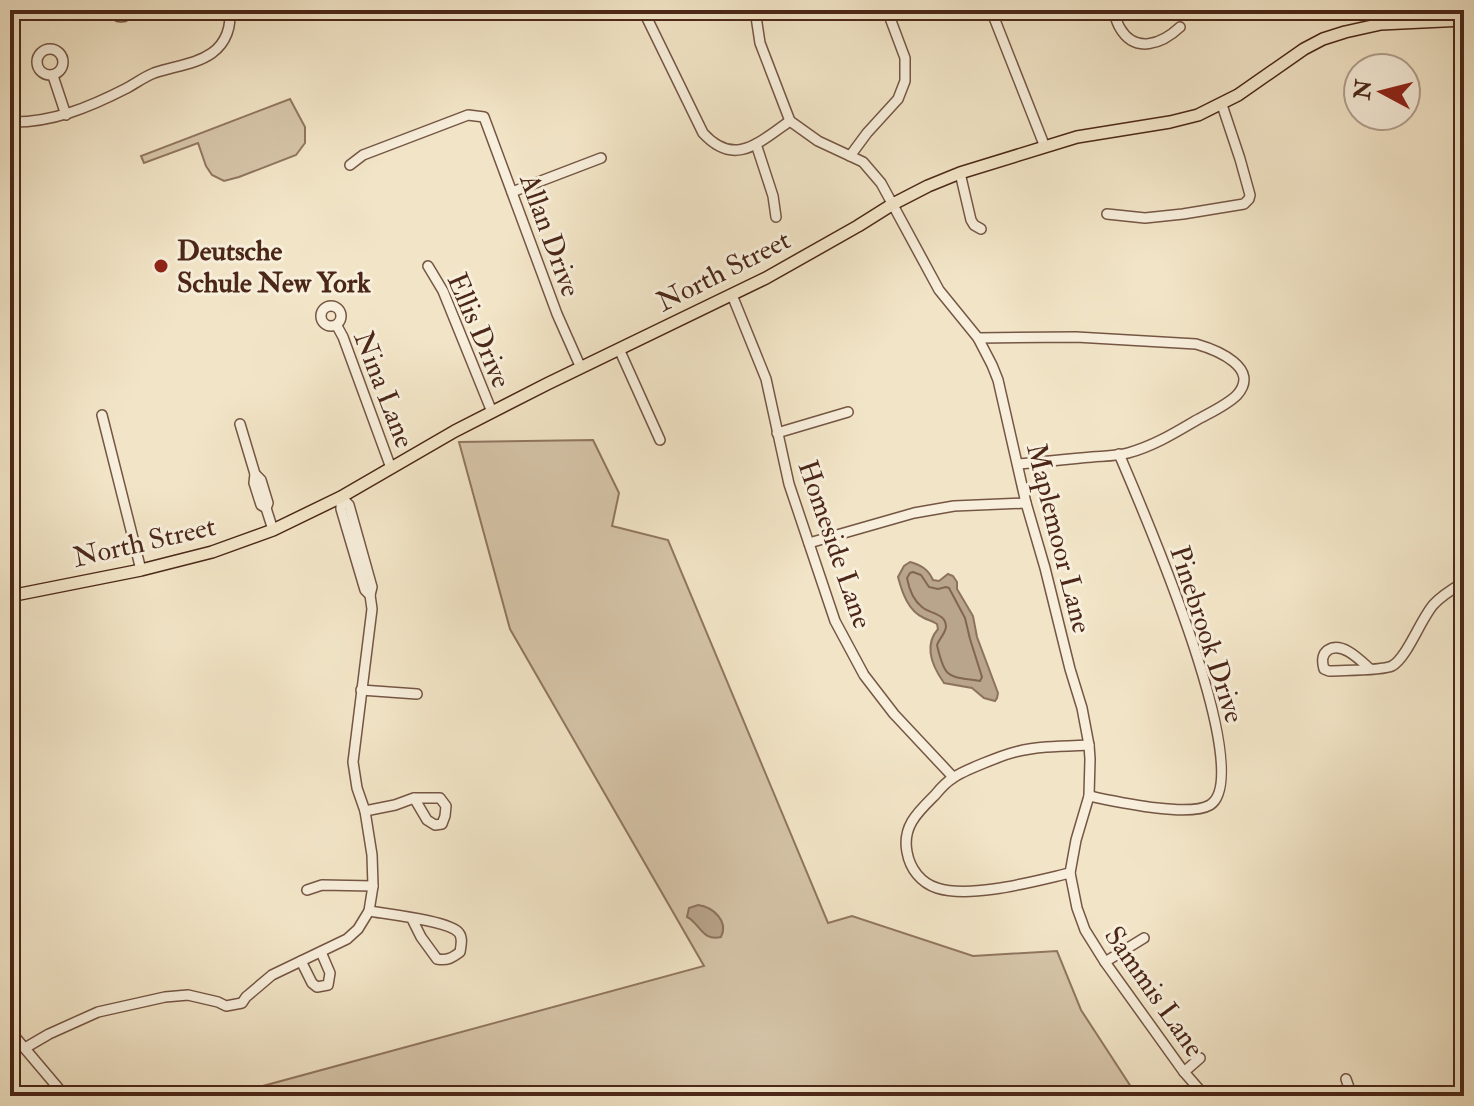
<svg xmlns="http://www.w3.org/2000/svg" width="1474" height="1106" viewBox="0 0 1474 1106" font-family="'IM FELL Double Pica',serif">
<rect width="100%" height="100%" fill="#f2e5c7"/>
<filter id="stains"><feTurbulence type="fractalNoise" baseFrequency=".0025" numOctaves="4"/><feColorMatrix values="0 0 0 0 .2 0 0 0 0 .09 0 0 0 0 .02 0 0 0 .5 -.17"/></filter>
<radialGradient id="worn" r=".72"><stop offset=".6" stop-color="#630" stop-opacity="0"/><stop offset="1" stop-color="#630" stop-opacity=".3"/></radialGradient>
<!-- green -->
<g fill="#d6c5a9" stroke="#907660" stroke-width="2">
<path d="M290,99l15,28v16l-9,12 -57,22 -15,4 -12,-6 -6,-9 -8,-23 -54,20 -3,-7z"/>
<path d="M593,440l26,53 -7,33 56,14 160,383 24,-7 121,40 84,-5 24,59 56,86h-911l478,-130 -194,-337 -51,-187z"/>
</g>
<!-- water -->
<g fill="#b9a48c" stroke="#8d725e" stroke-width="2">
<path d="M910,562c11,3 18,7 23,18l6,1 9,-7 5,2 4,6v7l16,27 4,21 21,56 -1,5 -2,3 -11,-3 -12,-10 -28,-5c-12,-17 -20,-38 -6,-54l-1,-5c-4,-3 -9,-4 -13,-6 -16,-7 -22,-26 -26,-41l6,-11z"/>
<path d="M698,905c15,2 31,16 23,32 -19,5 -22,-15 -34,-20l2,-9z"/>
</g>
<g fill="none" stroke-linecap="round" stroke-linejoin="round">
<!-- shore -->
<path stroke="#826652" stroke-width="2" d="M913,572l8,3 8,12 9,2 8,-2 3,1 16,30 5,21 12,38 -2,4c-32,-5 -35,-1 -43,-36 2,-6 8,-11 9,-18 0,-14 -16,-13 -24,-20 -9,-7 -13,-18 -15,-29l3,-5z"/>
<defs>
<g id="minor">
<path d="M112,10c4,9 14,9 19,0"/>
<path d="M643,10l60,123c32,35 56,9 87,-12"/>
<path d="M755,10l5,33 30,78 28,20 45,21 18,21 58,107 39,48 14,27 6,15 28,123 19,65 25,101 12,39 7,37 1,14 -1,37 -13,44 -6,33 7,35 8,22 20,32 79,110 21,24"/>
<path d="M991,10l54,137"/>
<path d="M1113,10c2,6 4,13 7,18 15,26 42,16 60,-1"/>
<path d="M1456,21l8,13"/>
<circle cx="50" cy="62" r="13"/>
<path d="M53,76l13,39"/>
<path d="M10,122c42,1 80,-15 117,-34 9,-5 17,-11 27,-15 19,-7 41,-8 58,-20 14,-10 20,-27 17,-43"/>
<path d="M756,144l17,52 3,21"/>
<path d="M850,156l17,-23 31,-34 7,-18v-23l-18,-48"/>
<path d="M350,165l13,-10 105,-40 16,2 73,197 24,54"/>
<path d="M960,173l11,47 3,5 7,4"/>
<path d="M512,192l89,-34"/>
<path d="M1107,214l38,4 38,-4 61,-10 5,-5 1,-4 -10,-36 -18,-54"/>
<path d="M428,266l15,25 49,121"/>
<path d="M732,295l34,84 23,105 46,137 29,54 30,39 59,63"/>
<circle cx="331" cy="316" r="10"/>
<path d="M337,326l6,11 48,131"/>
<path d="M978,338l98,-1 120,7c21,6 65,24 41,51 -11,11 -28,18 -42,26 -22,13 -42,25 -67,32 -11,3 -24,3 -36,4 -25,2 -50,5 -74,7"/>
<path d="M619,349l41,91"/>
<path d="M102,415l39,155"/>
<path d="M240,424l15,50 -1,9 7,22 5,3 7,22"/>
<path d="M777,433l71,-21"/>
<path d="M255,474l6,6 7,23 -2,5"/>
<path d="M341,497l8,8 23,82 -2,8"/>
<path d="M10,524l4,2c2,6 1,9 -4,14"/>
<path d="M809,543l105,-30 40,-7 72,-3"/>
<path d="M1370,669c-10,-9 -28,-28 -42,-19 -7,5 -6,12 -4,19l5,2c15,-1 52,0 63,-5 15,-8 29,-48 42,-62 8,-9 20,-16 30,-22"/>
<path d="M361,690l56,4"/>
<path d="M1089,796c25,5 99,22 121,9 49,-30 -71,-304 -91,-351"/>
<path d="M365,811l30,-6 19,-7h26l6,8 -1,10 -3,8 -7,1 -8,-5 -13,-22"/>
<path d="M1070,873c-35,8 -99,26 -133,15 -16,-5 -27,-19 -30,-36 -5,-26 11,-40 28,-57 5,-6 11,-13 18,-17 9,-7 50,-23 62,-26 24,-6 49,-6 74,-7"/>
<path d="M307,890l15,-5 51,1"/>
<path d="M369,911c17,3 82,10 90,22 4,5 2,13 1,19 -8,6 -13,9 -23,7l-16,-22 -9,-18"/>
<path d="M301,961l11,22 5,4 11,-2 2,-12 -9,-21"/>
<path d="M1105,962l39,-24"/>
<path d="M10,1031l55,65"/>
<path d="M25,1048l24,-14 49,-22 67,-15 23,-2 30,7 8,4 16,-3 4,-6 26,-22 75,-36 11,-10 11,-18 4,-25 -1,-31 -7,-44 -8,-23 -4,-26 19,-153 -2,-14 -5,-5 -24,-81v-12"/>
<path d="M1184,1072l16,-14"/>
<path d="M1346,1079l6,17"/>
</g>
<path id="major" d="M10,596l131,-26 71,-18 61,-22 68,-33 114,-66 92,-47 219,-106 92,-52 35,-22 35,-18 32,-13 117,-36 93,-15 28,-7 40,-20 66,-46 19,-10 22,-7 36,-8 83,-4"/>
</defs>
<!-- minor casing -->
<use href="#minor" stroke="#755644" stroke-width="12"/>
<!-- major casing -->
<use href="#major" stroke="#4b2718" stroke-width="14"/>
<!-- minor -->
<use href="#minor" stroke="#f7eedb" stroke-width="9"/>
<!-- major -->
<use href="#major" stroke="#f2e5c7" stroke-width="11"/>
</g>
<!-- markers -->
<circle fill="#8f2418" stroke="#f7eedb" stroke-width="3" cx="161" cy="266" r="8"/>
<g text-anchor="middle" stroke-width="6" stroke-linejoin="round" paint-order="stroke">
<!-- street labels -->
<g font-size="28" fill="#4b2718" stroke="#f7eedb">
<text transform="translate(551 235) rotate(70)" y="10">Allan Drive</text>
<text transform="translate(723 270) rotate(-27)" y="10">North Street</text>
<text transform="translate(480 330) rotate(67)" y="10">Ellis Drive</text>
<text transform="translate(385 389) rotate(69)" y="10">Nina Lane</text>
<text transform="translate(1060 538) rotate(76)" y="10">Maplemoor Lane</text>
<text transform="translate(144 541) rotate(-13)" y="10">North Street</text>
<text transform="translate(836 544) rotate(71)" y="10">Homeside Lane</text>
<text transform="translate(1208 634) rotate(72)" y="10">Pinebrook Drive</text>
<text transform="translate(1155 991) rotate(55)" y="10">Sammis Lane</text>
</g>
<!-- poi labels -->
<g font-size="28" font-weight="bold" fill="#4b2718" stroke="#f7eedb" text-anchor="start">
<text x="177" y="260">Deutsche<tspan x="177" dy="32">Schule New York</tspan></text>
</g>
</g>
<!-- margin -->
<rect width="1474" height="1106" fill="none" stroke="#f2e5c7" stroke-width="40"/>
<rect x="12" y="12" width="1450" height="1082" fill="none" stroke="#4b2718" stroke-width="4"/>
<rect x="20" y="20" width="1434" height="1066" fill="none" stroke="#4b2718" stroke-width="2"/>
<!-- north arrow -->
<g transform="translate(1382 92) rotate(277)"><circle r="38" fill="#f7eedb" stroke="#b29e8d" stroke-width="2"/>
<path d="M0-6L14 30L0 20L-14 30Z" fill="#8f2418"/>
<text y="-12" font-size="22" font-weight="bold" text-anchor="middle" fill="#4b2718">N</text>
</g>
<rect width="100%" height="100%" filter="url(#stains)"/>
<rect width="100%" height="100%" fill="url(#worn)"/>
</svg>
